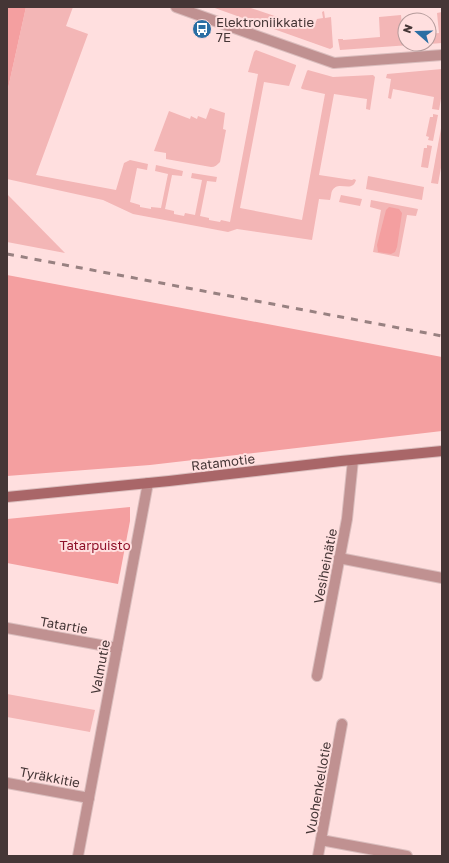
<svg xmlns="http://www.w3.org/2000/svg" width="449" height="863" viewBox="0 0 449 863" font-family="'Golos Text',sans-serif">
<rect width="100%" height="100%" fill="#ffdfdf"/>
<!-- green -->
<g fill="#f3b6b6">
<path d="M26,7h47l-7,19 22,8 -52,141 80,15 8,-27 6,-3 18,4 -1,6 -10,-2 -7,34 10,3v2l11,2v-2l10,1 7,-34 -13,-3 1,-6 27,6 -1,5 -10,-1 -7,34 9,2v3l10,2 1,-3 10,2 7,-35 -11,-2 1,-5 25,4 -1,5 -9,-1 -7,35 9,2v2l11,2 1,-2 9,2 28,-148 -10,-2 6,-20 2,-2 40,15v1l-7,20 -25,-4 -24,126 62,12 23,-126 -23,-5 -1,-1 6,-17 1,-1 25,7 40,-2 2,2 -5,33 -4,-1 1,-10 -33,-5 -15,81 33,5 2,-1 2,1c-4,14 -18,-1 -24,11 -1,2 -1,6 -2,9l-11,-1 -7,41 -75,-11 -9,3 -95,-18 -30,-14 -96,-21v-86z"/>
<path d="M212,7h36l65,22 4,-10 6,-1 -1,-6 2,-1 1,7 6,-1 2,30 -1,1 -2,1z"/>
<path d="M442,12v31l-13,1v-10l10,-1 -2,-20z"/>
<path d="M401,15l2,21h2v8h19l-84,6 -2,-11h5v1l37,-3 -1,-20z"/>
<path d="M442,69v24l-3,17 -7,-1 2,-12 -41,-8 -2,10 -3,-1 3,-19 -5,-1 1,-4z"/>
<path d="M210,108l15,5 -2,16 3,1 -6,32c-3,3 -5,5 -9,5l-45,-8v-6l-12,-2 15,-40 21,8 1,-3 6,3 1,-3 8,3z"/>
<path d="M433,114l5,1 -5,26 -5,-1 1,-3 -3,-1 4,-19h3z"/>
<path d="M442,123v39l-4,22 -7,-1z"/>
<path d="M427,145l5,1 -4,22 -7,-1 3,-19h3z"/>
<path d="M368,176l56,11 -2,13 -56,-11z"/>
<path d="M7,194l58,59 -58,-11z"/>
<path d="M341,195l21,4 -2,7 -21,-4z"/>
<path d="M371,200l47,9 -2,7 -9,-1 -8,42 -26,-5 8,-42 -11,-3z"/>
<path d="M7,694l88,16 -5,22 -83,-15z"/>
</g>
<!-- forest -->
<g fill="#f49fa0">
<path d="M7,7h19l-19,86z"/>
<path d="M389,207l10,2 3,4 -5,34 -2,5 -4,2 -13,-2 -1,-7 9,-35z"/>
<path d="M7,275l435,82v74l-292,34 -143,11z"/>
<path d="M130,507v14l-12,63 -111,-21v-44z"/>
</g>
<g fill="none" stroke-linecap="round" stroke-linejoin="round">
<defs>
<g id="street">
<path d="M176,7l78,28 80,28 108,-8"/>
<path d="M339,558l103,20"/>
<path d="M7,628l110,20"/>
<path d="M317,676l30,-157 6,-59"/>
<path d="M7,783l82,15"/>
<path d="M321,840l86,16"/>
<path d="M78,856l70,-373"/>
<path d="M318,856l24,-132"/>
</g>
<path id="secondary" d="M7,497l162,-16 172,-20 101,-10"/>
</defs>
<!-- street casing -->
<use href="#street" stroke="#dabdbd" stroke-width="12"/>
<!-- secondary casing -->
<use href="#secondary" stroke="#dabdbd" stroke-width="12"/>
<!-- street -->
<use href="#street" stroke="#c09191" stroke-width="10"/>
<!-- secondary -->
<use href="#secondary" stroke="#a96668" stroke-width="10"/>
<!-- rail -->
<path stroke="#988181" stroke-width="3" stroke-dasharray="7 7" stroke-linecap="butt" d="M7,254l435,82"/>
</g>
<!-- icons -->
<defs>
<symbol id="bus-disc" viewBox="-11 -11 22 22"><circle r="9.5" fill="#2a6ea3" stroke="#ffdfdf"/><path d="M-5-6H5V4H4V6H2V4H-2V6H-4V4H-5ZM-3.5-4V0h7V-4ZM-3.5 1.2v1.5H-2V1.2ZM2 1.2v1.5H3.5V1.2Z" fill="#fff"/></symbol>
</defs>
<g fill-rule="evenodd">
<use href="#bus-disc" x="191" y="18" width="22" height="22"/>
</g>
<g text-anchor="middle" stroke-width="4" stroke-linejoin="round" paint-order="stroke">
<!-- poi labels -->
<g font-size="13" fill="#453636" stroke="#ffdfdf" text-anchor="start">
<text x="216" y="27">Elektroniikkatie<tspan x="216" dy="15">7E</tspan></text>
</g>
<!-- street labels -->
<g font-size="13" fill="#453636" stroke="#ffdfdf">
<text transform="translate(223 462) rotate(-7)" y="5">Ratamotie</text>
<text transform="translate(325 566) rotate(-79)" y="5">Vesiheinätie</text>
<text transform="translate(64 625) rotate(10)" y="5">Tatartie</text>
<text transform="translate(100 667) rotate(-79)" y="5">Valmutie</text>
<text transform="translate(50 777) rotate(11)" y="5">Tyräkkitie</text>
<text transform="translate(318 788) rotate(-80)" y="5">Vuohenkellotie</text>
</g>
<!-- park labels -->
<g font-size="13" fill="#8f112a" stroke="#ffdfdf">
<text x="95" y="550">Tatarpuisto</text>
</g>
</g>
<!-- border -->
<rect width="449" height="863" fill="none" stroke="#453636" stroke-width="16"/>
<!-- north arrow -->
<g transform="translate(417 32) rotate(290)"><circle r="19" fill="#ffdfdf" stroke="#b59b9b"/>
<path d="M0-3L7 15L0 10L-7 15Z" fill="#2a6ea3"/>
<text y="-6" font-size="11" font-weight="bold" text-anchor="middle" fill="#453636">N</text>
</g>
</svg>
